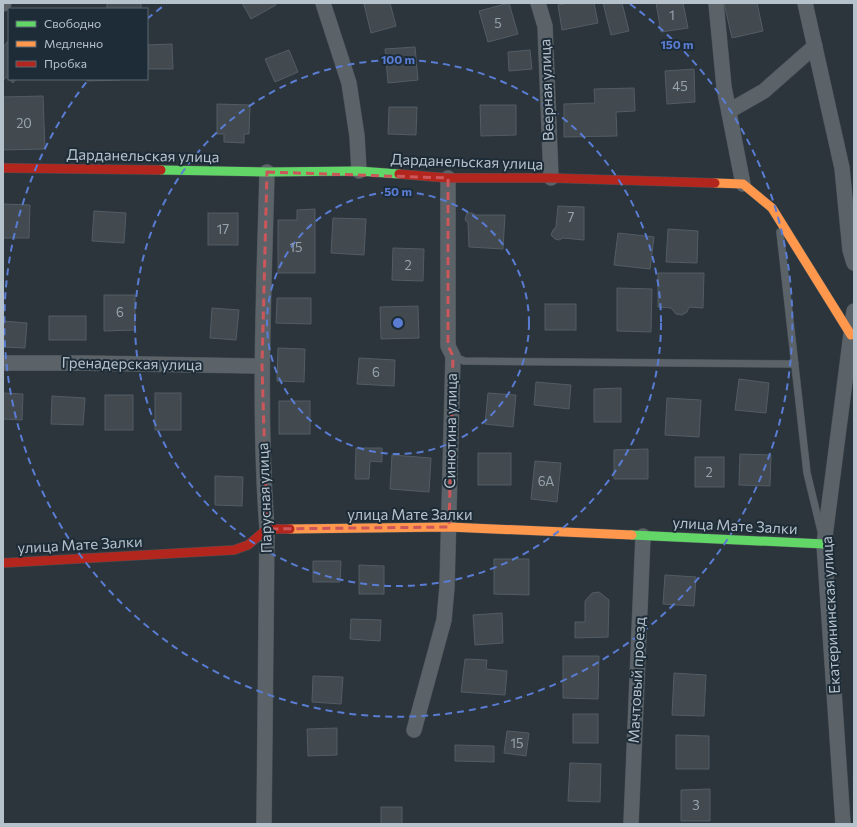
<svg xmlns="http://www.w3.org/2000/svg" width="857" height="827" viewBox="0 0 857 827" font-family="Commissioner,sans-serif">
<rect width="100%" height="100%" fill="#2b353b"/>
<!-- building -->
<g fill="#424a50" stroke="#535c63">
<rect x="107" y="3" width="34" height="6"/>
<path d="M242,3h33l1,2 -25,14z"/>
<path d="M368,3h22l6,23 -25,7 -7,-29z"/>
<path d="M509,3l9,31 -30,8 -9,-31z"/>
<path d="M569,3h25l4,20 -36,7 -4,-25z"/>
<path d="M603,3h19l7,28 -18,4z"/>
<path d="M656,3h27l5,25 -27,4z"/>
<path d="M724,3h33l6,28 -31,7z"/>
<path d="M9,40v39h7l-3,4 -7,-6 -3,4v-34z"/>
<path d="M172,44l1,25h-26v-24z"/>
<path d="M415,47l3,33 -30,3 -3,-34z"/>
<path d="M289,50l9,22 -23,10 -10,-23z"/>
<path d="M530,50l2,19 -23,2 -1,-19z"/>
<path d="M694,69l1,33 -28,2 -2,-33z"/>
<path d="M87,79h33v1l-33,1z"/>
<path d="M634,88l1,23 -19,1 1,24 -53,1v-33l31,-1 -1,-14z"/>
<path d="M43,96l2,53 -42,1v-53z"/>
<path d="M217,104l33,1 -1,29h-5v9l-20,-1v-8h-7z"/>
<path d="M480,105h36v30l-35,1z"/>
<path d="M389,107h28l-1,28 -28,-1z"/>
<path d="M3,204l27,1 -1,33h-26z"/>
<path d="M558,206l26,1v33l-21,-2 -4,2 -4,-1 -4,-4 2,-5 3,-3z"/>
<path d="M315,209v64h-37v-53h19v-10z"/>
<path d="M94,211l32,2 -2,30 -32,-2z"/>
<rect x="208" y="213" width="30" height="32"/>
<path d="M467,213h5l4,2h29l-2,34 -34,-2 -1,-24 -3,-3z"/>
<path d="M333,218l33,1 -2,36 -33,-2z"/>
<path d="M668,229l30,2 -1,32 -31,-1z"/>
<path d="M618,233l36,4 -4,32 -36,-4z"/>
<path d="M393,248l31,1 -1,32 -31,-1z"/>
<path d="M658,273h46l-1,35 -14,-1 -2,5 -5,3 -6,-1 -5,-6 -13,-1z"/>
<path d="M617,288l35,1 -1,43 -34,-1z"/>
<path d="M104,295h31v35l-31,1z"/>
<path d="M277,298h34v26l-35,-1z"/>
<rect x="545" y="304" width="31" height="26"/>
<path d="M418,306l1,32 -38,1 -1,-32z"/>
<path d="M212,308l27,2 -3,30 -26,-2z"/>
<rect x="49" y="316" width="37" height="24"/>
<path d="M3,321l24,2 -2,25 -22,-1z"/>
<path d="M278,348l27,1 -1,33 -27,-1z"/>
<path d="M359,358l36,2 -1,26 -37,-2z"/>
<path d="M739,379l30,4 -3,30 -31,-3z"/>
<path d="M536,382l35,3 -2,24 -35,-4z"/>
<path d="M621,388v34h-27v-33z"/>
<path d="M3,393l20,1 -1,26 -19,-1z"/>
<rect x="155" y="393" width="26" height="37"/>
<path d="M488,393l28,2 -3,32 -28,-3z"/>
<rect x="105" y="395" width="28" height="35"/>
<path d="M52,396l33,2 -2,27 -32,-1z"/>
<path d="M667,398l34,2 -2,37 -34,-2z"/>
<rect x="279" y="401" width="31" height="33"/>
<path d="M356,448h26v14l-12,-1 -1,18h-14z"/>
<path d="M648,449v30h-34v-29z"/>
<rect x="478" y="453" width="33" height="32"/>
<path d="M740,454l31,1 -1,31 -31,-1z"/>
<path d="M392,455l39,3 -2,34 -39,-3z"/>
<rect x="695" y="457" width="29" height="30"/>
<path d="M535,461l26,2 -4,39 -26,-3z"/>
<path d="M215,476l28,1 -1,29 -27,-1z"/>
<path d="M494,559h35v36l-35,-1z"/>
<path d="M313,561h28l-1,21h-27z"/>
<path d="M359,565l25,1v28h-25z"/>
<path d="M665,575l31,2 -2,29 -31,-2z"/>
<path d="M599,592l10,8 -1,37 -33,1v-16h10v-21l7,-8z"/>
<path d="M502,613l1,30 -28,2 -2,-30z"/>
<path d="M351,619l30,1 -1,21 -30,-2z"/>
<path d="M563,656h36l-1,43 -35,-1z"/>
<path d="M465,659l22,1 -1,9 21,2 -2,24 -44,-3z"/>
<path d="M674,673l32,2 -2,41 -32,-1z"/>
<path d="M313,676l30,1 -2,27 -29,-2z"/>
<rect x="573" y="714" width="25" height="29"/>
<path d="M337,728v27l-29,1 -1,-27z"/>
<path d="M507,731l22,2 -3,23 -22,-3z"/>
<path d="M676,735l33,1v33h-33z"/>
<path d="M455,745l39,1v16l-39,-1z"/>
<path d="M570,763l31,1 -1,38 -32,-1z"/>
<path d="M710,789v32h-29v-31z"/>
<rect x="381" y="807" width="21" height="17"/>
</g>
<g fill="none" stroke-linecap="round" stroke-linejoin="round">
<defs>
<g id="lane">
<path d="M780,232l27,241 14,58"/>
<path d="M453,356l11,5 331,3"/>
</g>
<g id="street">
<path d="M323,3l26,80 8,53 2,35"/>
<path d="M538,3l7,23 6,152"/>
<path d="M716,3l8,84 19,97"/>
<path d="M805,3l37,165 8,82 4,13"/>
<path d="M3,4l1,-1"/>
<path d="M729,111l35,-20 51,-45"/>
<path d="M3,363h81l178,3"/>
<path d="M414,730l30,-110 3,-33 6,-231 -5,-10v-168"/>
<path d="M264,824l3,-295c-9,-119 -3,-238 0,-357"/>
<path d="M631,824l12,-288"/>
<path d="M843,824l-19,-280 30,-233"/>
</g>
<g id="fast">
<path d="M161,170l106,2 92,-1 40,3"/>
<path d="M632,535l192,9"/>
</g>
<g id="slow">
<path d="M715,183l28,1 29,24 79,127"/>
<path d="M290,529l159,-2 183,8"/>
</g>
<g id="jam">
<path d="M3,168l158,2"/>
<path d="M399,174l49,4h103l164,5"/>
<path d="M3,563l231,-13 14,-5 19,-16h23"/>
</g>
</defs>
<!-- lane casing -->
<use href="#lane" stroke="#495055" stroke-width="8"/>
<!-- street casing -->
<use href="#street" stroke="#495055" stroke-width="16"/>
<!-- fast casing -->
<use href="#fast" stroke="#495055" stroke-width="10"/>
<!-- slow casing -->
<use href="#slow" stroke="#495055" stroke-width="10"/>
<!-- jam casing -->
<use href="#jam" stroke="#495055" stroke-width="10"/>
<!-- lane -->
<use href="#lane" stroke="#5b6369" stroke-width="7"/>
<!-- street -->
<use href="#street" stroke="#5b6369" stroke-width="15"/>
<!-- fast -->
<use href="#fast" stroke="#63d668" stroke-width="9"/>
<!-- slow -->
<use href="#slow" stroke="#ff974d" stroke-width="9"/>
<!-- jam -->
<use href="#jam" stroke="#b3261e" stroke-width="9"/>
</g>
<!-- marked area -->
<path fill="none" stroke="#cc5659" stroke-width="3" stroke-dasharray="8 5" stroke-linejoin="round" d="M267,172l181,6v168l5,10 -4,171 -182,2 -5,-163z"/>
<!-- distance rings -->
<g fill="none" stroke="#5a7cd3" stroke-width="2" stroke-dasharray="7 5">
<circle cx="398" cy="323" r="131"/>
<circle cx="398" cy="323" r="263"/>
<path d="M147 19A394 394 0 0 1 166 4M630 4A394 394 0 1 1 88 80"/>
</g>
<g text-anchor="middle" stroke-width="4" stroke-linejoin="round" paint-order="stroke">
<!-- number labels -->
<g font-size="13" fill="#98a4ad">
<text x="672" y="20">1</text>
<text x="498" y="28">5</text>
<text x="680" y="91">45</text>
<text x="24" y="128">20</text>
<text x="571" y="222">7</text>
<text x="223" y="234">17</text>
<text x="296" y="252">15</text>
<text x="408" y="270">2</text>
<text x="120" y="317">6</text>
<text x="376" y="377">6</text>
<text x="709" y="477">2</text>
<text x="546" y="486">6А</text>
<text x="517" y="748">15</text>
<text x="696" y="810">3</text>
</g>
<!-- street labels -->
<g font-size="15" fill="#b5c2cc" stroke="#1d2c37">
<text transform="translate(547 90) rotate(-92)" y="5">Веерная улица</text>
<text transform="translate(143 156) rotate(1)" y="5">Дарданельская улица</text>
<text transform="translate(467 162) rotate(2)" y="5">Дарданельская улица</text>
<text transform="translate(132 364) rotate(1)" y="5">Гренадерская улица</text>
<text transform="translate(451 431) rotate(-89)" y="5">Синютина улица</text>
<text transform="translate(265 498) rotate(-92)" y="5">Парусная улица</text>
<text x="410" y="520">улица Мате Залки</text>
<text transform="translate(735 526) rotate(3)" y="5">улица Мате Залки</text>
<text transform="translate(80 545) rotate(-3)" y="5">улица Мате Залки</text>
<text transform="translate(831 615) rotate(-93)" y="5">Екатерининская улица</text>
<text transform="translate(637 680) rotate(-87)" y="5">Мачтовый проезд</text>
</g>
</g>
<circle cx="398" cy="323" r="6" fill="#5a7cd3" stroke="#1d2c37" stroke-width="2"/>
<g font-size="12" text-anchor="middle" font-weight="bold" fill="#5a7cd3" stroke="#1d2c37" stroke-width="4" stroke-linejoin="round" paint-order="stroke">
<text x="677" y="49">150 m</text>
<text x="398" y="64">100 m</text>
<text x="398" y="196">50 m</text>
</g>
<!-- border -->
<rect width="857" height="827" fill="none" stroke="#b5c2cc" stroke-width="8"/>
<!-- legend -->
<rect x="8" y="8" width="140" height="72" fill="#1d2c37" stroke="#5a6873"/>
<rect x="16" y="21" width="20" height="6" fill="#63d668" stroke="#5a6873"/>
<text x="44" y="28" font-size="12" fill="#b5c2cc">Свободно</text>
<rect x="16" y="41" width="20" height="6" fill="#ff974d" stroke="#5a6873"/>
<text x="44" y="48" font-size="12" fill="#b5c2cc">Медленно</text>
<rect x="16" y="61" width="20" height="6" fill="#b3261e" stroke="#5a6873"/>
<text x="44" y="68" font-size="12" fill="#b5c2cc">Пробка</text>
</svg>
